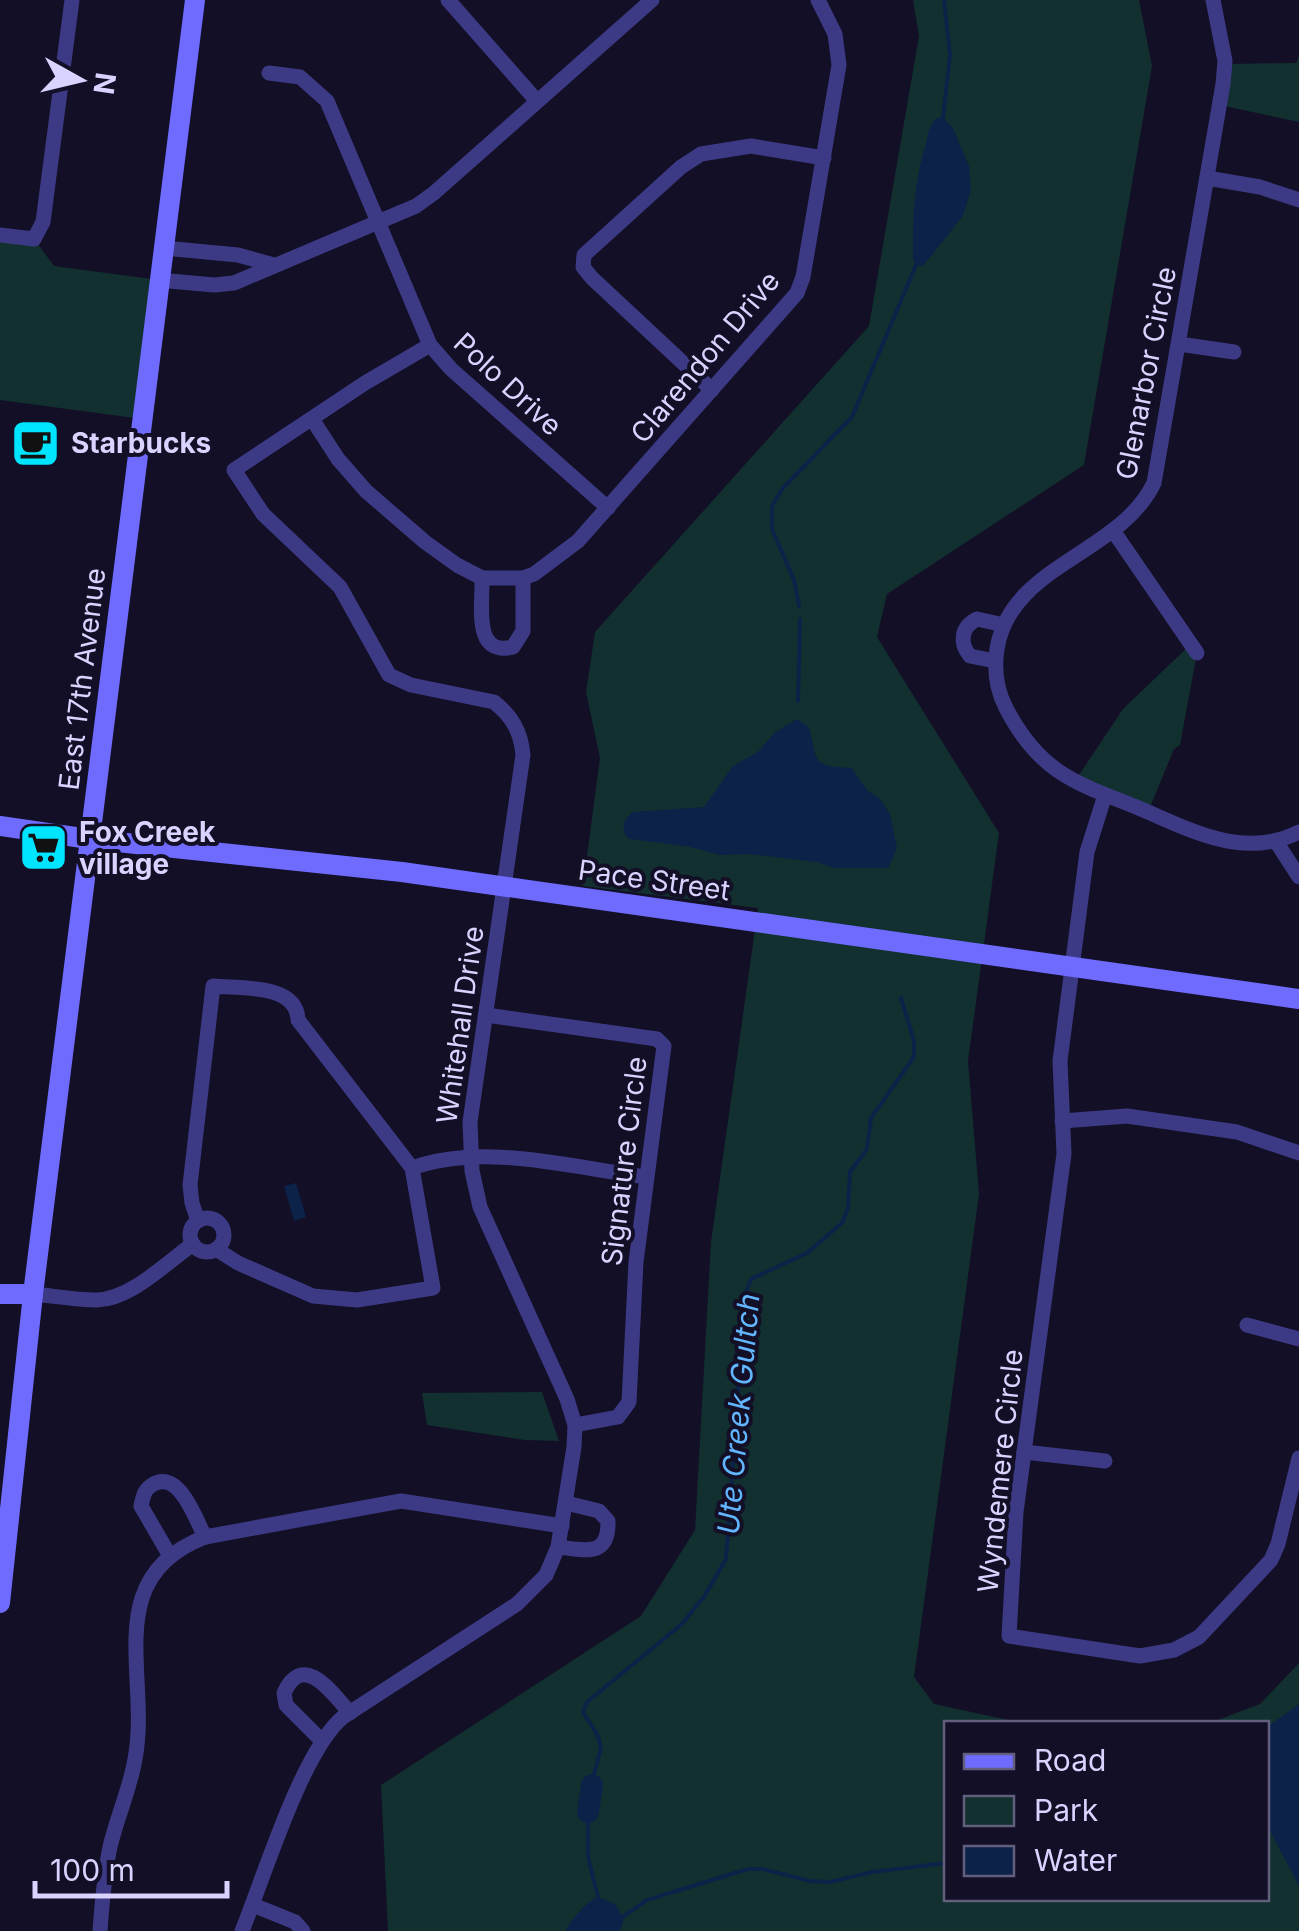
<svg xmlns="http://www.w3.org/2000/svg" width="1299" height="1931" viewBox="0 0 1299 1931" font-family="Inter,sans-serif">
<rect width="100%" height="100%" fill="#130f26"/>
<!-- green -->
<g fill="#12302f">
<path d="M913,0h226l13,66 -68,399 -197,129 -10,43 122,196 -31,228 11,133 -65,483 20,27 89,19 -77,1v174h320v-174l-56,-1 50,-19 39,-41v268h-911l-7,-146 260,-169 54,-86 16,-288 47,-334 -175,-22 17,-128 -14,-66 9,-60 274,-306 50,-290z"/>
<path d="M1299,56v66l-79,-17 4,-41 72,-1z"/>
<path d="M0,235l34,4 20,27 105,14 -17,139 -142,-19z"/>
<path d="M1191,644l6,9 -17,92 -6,4 -26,63 -73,-31 48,-72z"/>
<path d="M542,1392l17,49 -34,-1 -98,-15 -5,-32z"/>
</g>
<!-- water -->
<g fill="#0c2248">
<path d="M937,118h6l10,10 16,38 2,24 -8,26 -40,50 -7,-1 -3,-6c-1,-39 1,-75 12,-112 4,-12 2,-20 12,-29z"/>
<path d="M797,719l12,8c10,35 0,39 43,41l15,22 13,9 10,15 7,34 -9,20h-53l-19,-6 -67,-8 -29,1 -29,-8 -61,-8 -5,-4 -2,-12 9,-11 72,-5 29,-41 25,-14 16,-19z"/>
<path d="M296,1183l10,34 -12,4 -10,-35z"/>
<path d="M1299,1704v182l-32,-61 -1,-97z"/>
<path d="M598,1897l17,7 9,14 -4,13h-54c3,-10 22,-31 32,-34z"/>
</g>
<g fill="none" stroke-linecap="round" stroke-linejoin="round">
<!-- stream -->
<g stroke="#0c2248" stroke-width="4">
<path d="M943,118l7,-63 -6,-55"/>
<path d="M799,606l-5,-26 -22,-51v-23l11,-18 69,-71 64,-152"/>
<path d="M798,701l2,-82"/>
<path d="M593,1778l8,-30 -3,-12 -15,-24 4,-10 95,-78 23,-29 21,-36 19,-265 6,-15 56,-26 35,-30 6,-15 2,-36 17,-23 4,-31 43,-61v-16l-13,-43"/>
<path d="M588,1818v39l10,40"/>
<path d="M624,1916l23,-16 101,-31h14l48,12 20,1 42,-10 74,-9"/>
</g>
<!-- river -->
<path stroke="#0c2248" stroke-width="22" d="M588,1812l4,-27"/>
<!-- street -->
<g stroke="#3d3a85" stroke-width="15">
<path d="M448,0l88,100"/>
<path d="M1213,0l12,61 -2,23 -69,399c-34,71 -144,82 -157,166 -3,20 -1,40 9,59 32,62 66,74 128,98 53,22 108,55 165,26"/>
<path d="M269,73l31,4 27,24 103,244 21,24 157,139"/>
<path d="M1207,178l53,9 39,13"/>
<path d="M0,235l34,4 9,-17 29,-222"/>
<path d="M164,248l74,7 36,10"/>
<path d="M159,280l55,5 20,-2 182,-77 18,-13 218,-193"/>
<path d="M1179,344l55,8"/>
<path d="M712,390l-120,-112 -9,-11 1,-12 97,-88 20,-13 50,-8 73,12"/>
<path d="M312,419l26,40 28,32 59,51 32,23 25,13h41l11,-4 44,-33 219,-248 6,-16 36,-212 -4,-31 -17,-34"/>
<path d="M1114,532l83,121"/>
<path d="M482,578c1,26 -10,79 31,69l10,-16v-53"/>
<path d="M995,661l-25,-5c-11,-13 -9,-29 7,-37l27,6"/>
<path d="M1105,795l-18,57 -27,209 4,93 -48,358 -7,124 131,20 34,-6 25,-13 72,-77 7,-16 21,-86"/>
<path d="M1277,843l22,34"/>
<path d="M486,1015l171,24 7,7 -28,216 -7,140 -11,15 -43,8"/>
<path d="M1062,1121l65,-5 110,16 62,21"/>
<path d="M412,1168c73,-26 160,0 234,9"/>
<circle cx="207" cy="1235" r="17"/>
<path d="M198,1221l-6,-18 -2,-18 23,-199c26,3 84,-3 85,34l114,148 21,120 -76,12 -44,-4 -75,-33 -22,-14"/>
<path d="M33,1294c21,2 43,6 64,6 34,-1 69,-37 96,-56"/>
<path d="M1247,1325l52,14"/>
<path d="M1024,1452l81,9"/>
<path d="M558,1547c27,3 51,11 50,-26l-9,-10 -33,-8"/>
<path d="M170,1556l-29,-50c2,-9 3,-16 11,-21 27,-17 44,35 53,52"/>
<path d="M321,1740l-35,-35 -2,-12c19,-43 49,1 66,20"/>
<path d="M253,1905l42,17 8,9"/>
<path d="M100,1931c2,-28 4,-56 10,-84 7,-30 20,-58 25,-88 16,-83 -36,-181 70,-222l196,-36 161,25"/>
<path d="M242,1931c22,-54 60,-180 101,-214l174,-113 29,-29 12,-28 16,-100 1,-22 -8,-26 -87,-192 -8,-36 -2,-49 53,-367c-2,-23 -11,-39 -29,-53l-83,-17 -22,-10 -49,-88 -77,-73 -29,-44 131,-87 65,-38"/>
</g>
<!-- secondary -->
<g stroke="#6f6bff" stroke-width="20">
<path d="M0,826l89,13 313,33 897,127"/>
<path d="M0,1294h33"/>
<path d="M0,1603l33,-309 162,-1294"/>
</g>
</g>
<!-- icons -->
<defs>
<symbol id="cafe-square" viewBox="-11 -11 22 22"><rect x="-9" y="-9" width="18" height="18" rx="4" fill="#00e5ff" stroke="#130f26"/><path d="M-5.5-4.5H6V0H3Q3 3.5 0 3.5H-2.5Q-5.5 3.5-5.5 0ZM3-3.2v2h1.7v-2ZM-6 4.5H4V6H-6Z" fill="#111"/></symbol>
<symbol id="supermarket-square" viewBox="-11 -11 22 22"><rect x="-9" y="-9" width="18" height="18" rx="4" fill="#00e5ff" stroke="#130f26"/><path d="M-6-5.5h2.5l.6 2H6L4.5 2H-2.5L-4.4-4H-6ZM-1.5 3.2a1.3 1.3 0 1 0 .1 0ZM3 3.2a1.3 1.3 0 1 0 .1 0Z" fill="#111"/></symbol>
</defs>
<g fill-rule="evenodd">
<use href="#cafe-square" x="8" y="416" width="55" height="55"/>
<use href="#supermarket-square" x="16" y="820" width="55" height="55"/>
</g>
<g text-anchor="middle" stroke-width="8" stroke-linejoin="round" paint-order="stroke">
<!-- street labels -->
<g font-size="28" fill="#d9d4ff" stroke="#130f26">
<text transform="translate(705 357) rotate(-50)" y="10">Clarendon Drive</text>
<text transform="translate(1146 373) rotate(-79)" y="10">Glenarbor Circle</text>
<text transform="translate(508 384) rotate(43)" y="10">Polo Drive</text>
<text transform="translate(82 679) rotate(-83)" y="10">East 17th Avenue</text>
<text transform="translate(654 880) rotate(8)" y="10">Pace Street</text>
<text transform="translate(460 1025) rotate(-82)" y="10">Whitehall Drive</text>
<text transform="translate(624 1161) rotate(-83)" y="10">Signature Circle</text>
<text transform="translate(1000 1471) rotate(-84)" y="10">Wyndemere Circle</text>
</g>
<!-- poi labels -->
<g font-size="28" font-weight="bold" fill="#d9d4ff" stroke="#130f26" text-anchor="start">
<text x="71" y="453">Starbucks</text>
<text x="79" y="842">Fox Creek<tspan x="79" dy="32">village</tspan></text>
</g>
<!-- water labels -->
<g font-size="30" font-style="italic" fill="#62b6ff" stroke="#130f26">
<text transform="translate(739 1414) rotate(-85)" y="10">Ute Creek Gultch</text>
</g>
</g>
<!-- legend -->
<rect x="944" y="1721" width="325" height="180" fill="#130f26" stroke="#625e7d" stroke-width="2.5"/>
<rect x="964" y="1754" width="50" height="15" fill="#6f6bff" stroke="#625e7d" stroke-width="2.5"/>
<text x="1034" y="1771" font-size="30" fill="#d9d4ff">Road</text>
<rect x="964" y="1796" width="50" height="30" fill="#12302f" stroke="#625e7d" stroke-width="2.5"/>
<text x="1034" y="1821" font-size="30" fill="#d9d4ff">Park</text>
<rect x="964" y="1846" width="50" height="30" fill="#0c2248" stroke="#625e7d" stroke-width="2.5"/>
<text x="1034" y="1871" font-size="30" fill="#d9d4ff">Water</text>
<!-- north arrow -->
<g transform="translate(80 80) rotate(98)" stroke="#130f26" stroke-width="8" paint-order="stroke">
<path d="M0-8L18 38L0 25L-18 38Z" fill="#d9d4ff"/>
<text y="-15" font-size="28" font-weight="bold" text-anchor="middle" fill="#d9d4ff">N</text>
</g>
<!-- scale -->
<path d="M35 1881v15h192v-15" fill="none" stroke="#d9d4ff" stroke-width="5"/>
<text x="50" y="1881" font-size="30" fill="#d9d4ff" stroke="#130f26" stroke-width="8" paint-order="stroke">100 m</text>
</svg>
